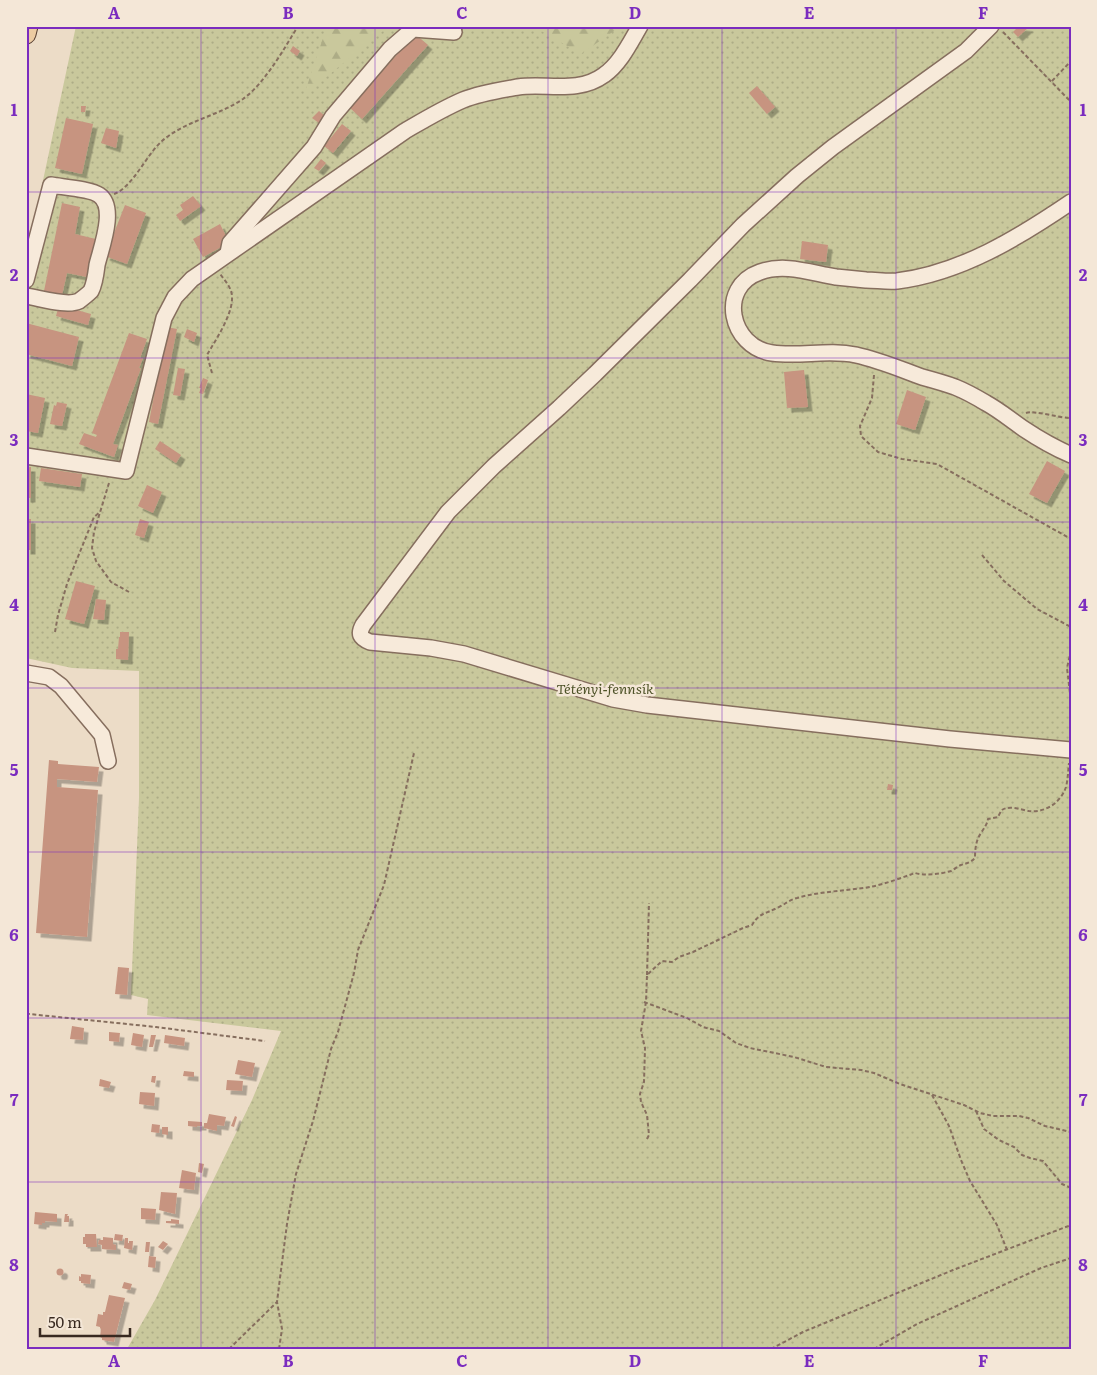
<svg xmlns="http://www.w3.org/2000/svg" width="1097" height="1375" viewBox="0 0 1097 1375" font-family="Literata,serif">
<defs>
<pattern id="grass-dots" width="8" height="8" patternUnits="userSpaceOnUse" patternTransform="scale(1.25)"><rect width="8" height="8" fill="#c9c89c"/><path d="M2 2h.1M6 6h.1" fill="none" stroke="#adac86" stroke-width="1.8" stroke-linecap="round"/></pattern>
<pattern id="forest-firs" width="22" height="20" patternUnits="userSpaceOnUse" patternTransform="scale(1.25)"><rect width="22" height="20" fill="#c9c89c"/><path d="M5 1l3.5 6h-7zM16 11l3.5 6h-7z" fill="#adac86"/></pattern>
<filter id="shadow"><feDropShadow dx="4.5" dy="4.5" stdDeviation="0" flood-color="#0004"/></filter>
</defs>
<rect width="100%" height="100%" fill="#ecdcc7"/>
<!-- grass -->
<path fill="url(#grass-dots)" d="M76,26h995v1323h-944l28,-49 97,-200 29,-69 -134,-16 1,-16 -17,-4 8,-197v-127l-67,-3 -46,-10v-398z"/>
<!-- forest -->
<g fill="url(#forest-firs)">
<path d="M327,26h62l-85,69z"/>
<path d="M533,26h86l-2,3 -36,25z"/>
</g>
<!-- building -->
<g fill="#c79480" filter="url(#shadow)">
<path d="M1019,26l10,1 -11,10 -5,-5z"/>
<path d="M415,34l13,11 -66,74 -12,-11z"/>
<path d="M293,46l7,5 -3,5 -7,-5z"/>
<path d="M757,86l18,21 -8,7 -18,-21z"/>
<path d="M81,106h5l-1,6h-4z"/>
<path d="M319,111l6,5 -6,7 -7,-5z"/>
<path d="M66,118l27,6 -11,50 -27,-6z"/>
<path d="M342,124l9,7 -18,22 -9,-7z"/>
<path d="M106,128l13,3 -3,17 -15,-5z"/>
<path d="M321,159l5,4 -7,8 -5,-3z"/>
<path d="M193,196l8,10 -21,15 -4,-6 7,-5 -3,-5z"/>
<path d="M62,203l18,4 -5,27 25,6 -8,38 -25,-5 -5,22 -18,-4z"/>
<path d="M125,205l21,8 -19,51 -22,-8z"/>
<path d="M220,224l7,14 -4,2 2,5 -22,12 -10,-18z"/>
<path d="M802,241l26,4 -2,17 -26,-3z"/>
<path d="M59,305l32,9 -3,11 -32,-9z"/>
<path d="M26,323l53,14 -7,29 -46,-12z"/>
<path d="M167,327l10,2 -19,95 -9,-2z"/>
<path d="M187,329l10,4 -3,9 -10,-5z"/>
<path d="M129,333l18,6 -7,19h3l-4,10h2l-28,76 5,1 -4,12 -35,-13 5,-11 12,4 1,-2 -5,-2z"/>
<path d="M178,368l7,1 -5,27 -7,-1z"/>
<path d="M804,370l4,37 -21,1 -3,-36z"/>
<path d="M203,378l5,2 -5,14 -4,-1 2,-5h-2z"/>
<path d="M907,390l19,7 -11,33 -19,-6z"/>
<path d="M26,394l19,4 -7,35 -12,-2z"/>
<path d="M57,402l10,2 -5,22 -12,-2 4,-19 2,1z"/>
<path d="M160,441l21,14 -5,8 -21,-14z"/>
<path d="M1047,461l18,10 -18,32 -18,-9z"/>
<rect x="26" y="467" width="5" height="31"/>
<path d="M41,468l41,6 -2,13 -41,-6z"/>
<path d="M147,485l15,7 -9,21 -15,-7z"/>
<rect x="26" y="519" width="5" height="31"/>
<path d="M140,519l9,3 -5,16 -9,-3z"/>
<path d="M76,581l19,5 -11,38 -19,-5z"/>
<path d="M96,599l10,1 -2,20 -11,-1z"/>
<path d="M120,632h9l-1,28 -12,-1v-10h2l1,-12h1z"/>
<path d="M49,760l9,1v3l41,3 -2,15 -40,-3v8l41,3 -11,147 -51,-4z"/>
<path d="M888,784l5,1 -1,5h-5z"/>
<path d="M118,967l11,1 -2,27 -12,-1z"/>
<path d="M72,1026l12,2 -1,12 -13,-1z"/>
<path d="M109,1032l11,1 -1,9 -10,-1z"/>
<path d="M133,1033l11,2 -2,12 -11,-2z"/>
<path d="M151,1035h5l-3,12h-4z"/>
<path d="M165,1035l20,3 -1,8 -20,-3z"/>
<path d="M238,1060l17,3 -3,14 -17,-3z"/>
<path d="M184,1071l10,1v5l-11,-1z"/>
<path d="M152,1076h4l-1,7 -4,-1z"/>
<path d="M100,1079l11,3 -2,6 -10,-2z"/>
<path d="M227,1080l16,1 -1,10 -16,-1z"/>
<path d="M140,1092l15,1 -1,13 -15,-2z"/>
<path d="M209,1114l17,3 -2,9 -7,-1v6l-13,-3v-5h3z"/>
<path d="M235,1116l2,1 -3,10 -3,-1z"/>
<path d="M188,1121l14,1v4h-5v1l-9,-1z"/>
<path d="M152,1124l8,1 -1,8 -8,-1z"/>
<path d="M162,1127h6v8l-6,-1z"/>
<path d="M199,1163l5,1 -2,9 -4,-1z"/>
<path d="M182,1170l14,3 -2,17 -15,-2z"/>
<path d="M161,1192l16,1 -2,21 -16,-4z"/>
<path d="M141,1208l15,1 -1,11 -14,-1z"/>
<path d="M35,1212l22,2v8l-12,-1v2h-3v2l-8,-1z"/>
<path d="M65,1214h3l-1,2h2v6h-5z"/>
<path d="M171,1219l8,1v4l-13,-1v-2h5z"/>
<path d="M85,1234h11l1,13h-11v-3h-3v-7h2z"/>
<path d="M115,1234l8,1 -1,6 -8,-1z"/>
<path d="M103,1237l10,1v6l3,1v5l-14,-1v-4l-4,-1 1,-4h4z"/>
<path d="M125,1238h3v5h1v-2h4l-1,9 -8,-2z"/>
<path d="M163,1241l5,3 -5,6 -5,-3z"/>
<path d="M146,1242h4l-1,10h-4z"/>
<path d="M149,1256l7,1 -1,11 -7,-1z"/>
<circle cx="60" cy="1272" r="3.5"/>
<path d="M81,1274l10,1 -1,9 -9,-1v-2h-2v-5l2,1z"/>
<path d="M124,1282l8,2 -2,6 -8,-2z"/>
<path d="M109,1295l16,3 -11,44 -12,-2v-2l-2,-1 1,-8 -1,-1v-1l-4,-1 2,-12 5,1v-3h2z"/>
</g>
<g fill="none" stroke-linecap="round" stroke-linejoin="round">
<defs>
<g id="minor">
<path d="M991,26l-25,25 -133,96 -36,29 -54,49 -53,55 -95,94 -36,34 -65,58 -46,46 -85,113c-5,9 -3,13 7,17l61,6 33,6 149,45 34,6 303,34 121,11"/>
<path d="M1071,202c-53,36 -110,71 -174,79 -10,1 -21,-1 -31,-1 -10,-1 -20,-2 -30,-3 -25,-4 -51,-14 -76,-5 -43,15 -30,75 12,81 28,4 56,-4 84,2 23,5 44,14 66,22 11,3 22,6 33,10 10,4 21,10 31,16 13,7 25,17 38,26 15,10 31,19 47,26"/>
<path d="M228,253l2,-10 84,-96 19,-31 57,-67 23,-20 41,3"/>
<path d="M26,280l25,-95c11,2 40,4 48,10 18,12 2,53 -2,70 -1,8 -2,18 -6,26 -3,3 -8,7 -12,10 -12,6 -39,-3 -53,-5"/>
<path d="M26,456l100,15 38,-153 11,-21 17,-18 213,-148c19,-11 37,-22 58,-31 17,-7 37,-10 55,-13 29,-4 60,7 86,-12 16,-11 26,-32 36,-49"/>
<path d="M26,673l23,4 12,9 41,49 6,26"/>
</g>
<path id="major" d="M26,34l2,-8"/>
</defs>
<!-- minor casing -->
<use href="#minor" stroke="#866e5e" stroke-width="18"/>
<!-- major casing -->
<use href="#major" stroke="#553d31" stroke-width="21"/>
<!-- path -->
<g stroke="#866e5e" stroke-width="2" stroke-dasharray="4 2.5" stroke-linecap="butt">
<path d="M1003,32l68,70"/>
<path d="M1052,81l19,-20"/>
<path d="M114,194c19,-7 32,-39 48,-53 23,-20 56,-25 81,-42 22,-16 41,-50 55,-73"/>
<path d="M212,373l-5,-18c9,-16 30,-46 24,-64 -2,-6 -7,-12 -11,-17"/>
<path d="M874,375l-2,23 -12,28 1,10 17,16 24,7 35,5 134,75"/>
<path d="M1026,413c9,-3 32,5 45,5"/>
<path d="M109,483l-15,49 -2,16 4,13 15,21 18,10"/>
<path d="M982,555l22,26 33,28 34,18"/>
<path d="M55,632l3,-17 9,-31 27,-67 6,-5"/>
<path d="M1071,650l-4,18 4,34"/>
<path d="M647,975l2,-72"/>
<path d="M644,1002l43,16 16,9 16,4 17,12 14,5 44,9 32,10 35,3 13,3 26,11 64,21 16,8 13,3h26l9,2 17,8 26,6"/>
<path d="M26,1015l3,-1 127,13 109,14"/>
<path d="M932,1095l17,31 12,34 9,21 27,44 10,25"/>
<path d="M976,1111l8,18 15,11 15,7 8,8 8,3 13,3 19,23 9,4"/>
<path d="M647,1139l2,-4 -2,-20 -6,-13 -1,-8 4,-12 1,-34 -4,-17 5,-29 1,-27 15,-14 10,1 7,-5 14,-5 50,-24 9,-3c7,-12 13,-11 25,-17 7,-3 12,-8 20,-10 24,-7 49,-7 73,-11 15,-3 31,-9 45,-14 11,3 25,1 36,-2 4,-2 7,-5 10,-6 6,-2 9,-2 14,-7 0,-9 1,-18 6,-25 3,-5 6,-8 7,-14l10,-2c1,-2 3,-6 4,-7 7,-5 20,0 27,1 17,2 32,-9 37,-24 2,-8 2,-16 3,-24"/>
<path d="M229,1349l48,-47"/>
<path d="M279,1349l3,-20 -5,-27 3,-24 7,-54 9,-50 17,-53 18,-72 7,-17 16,-59 4,-23 26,-65 30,-132"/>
<path d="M771,1349l32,-17 150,-62 118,-45"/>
<path d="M802,1349l2,-1"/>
<path d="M874,1349l43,-25 124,-56 30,-10"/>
</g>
<!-- minor -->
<use href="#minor" stroke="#f7eada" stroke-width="15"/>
<!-- major -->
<use href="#major" stroke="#eccba2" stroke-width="19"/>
</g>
<!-- grid -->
<path fill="none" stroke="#7b2cbf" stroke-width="1" stroke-opacity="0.55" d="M201,26v1323M375,26v1323M548,26v1323M722,26v1323M896,26v1323M26,192h1045M26,358h1045M26,522h1045M26,688h1045M26,852h1045M26,1018h1045M26,1182h1045"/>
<g text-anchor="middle" stroke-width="5" stroke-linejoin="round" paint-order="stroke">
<!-- park labels -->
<g font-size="14" font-style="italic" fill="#4e5328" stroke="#f4e7d7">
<text x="605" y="694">Tétényi-fennsík</text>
</g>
</g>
<!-- border -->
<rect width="1097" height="1375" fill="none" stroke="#f4e7d7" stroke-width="55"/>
<!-- scale -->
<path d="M40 1328v8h90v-8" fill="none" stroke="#382920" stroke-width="2.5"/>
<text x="48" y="1328" font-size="15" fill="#382920" stroke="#f4e7d7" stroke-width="4" paint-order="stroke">50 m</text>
<rect x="28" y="28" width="1042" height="1320" fill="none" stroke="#7b2cbf" stroke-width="2"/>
<g font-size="16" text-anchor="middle" font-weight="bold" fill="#7b2cbf">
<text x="114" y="19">A</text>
<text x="288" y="19">B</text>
<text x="462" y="19">C</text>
<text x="635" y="19">D</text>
<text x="809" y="19">E</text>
<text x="983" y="19">F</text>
<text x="14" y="116">1</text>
<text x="1083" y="116">1</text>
<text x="14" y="281">2</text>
<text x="1083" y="281">2</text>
<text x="14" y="446">3</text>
<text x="1083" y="446">3</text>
<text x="14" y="611">4</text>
<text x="1083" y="611">4</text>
<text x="14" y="776">5</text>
<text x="1083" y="776">5</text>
<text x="14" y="941">6</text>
<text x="1083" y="941">6</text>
<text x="14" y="1106">7</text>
<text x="1083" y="1106">7</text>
<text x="14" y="1271">8</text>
<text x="1083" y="1271">8</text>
<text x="114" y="1367">A</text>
<text x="288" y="1367">B</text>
<text x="462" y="1367">C</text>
<text x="635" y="1367">D</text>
<text x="809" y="1367">E</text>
<text x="983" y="1367">F</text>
</g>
</svg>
